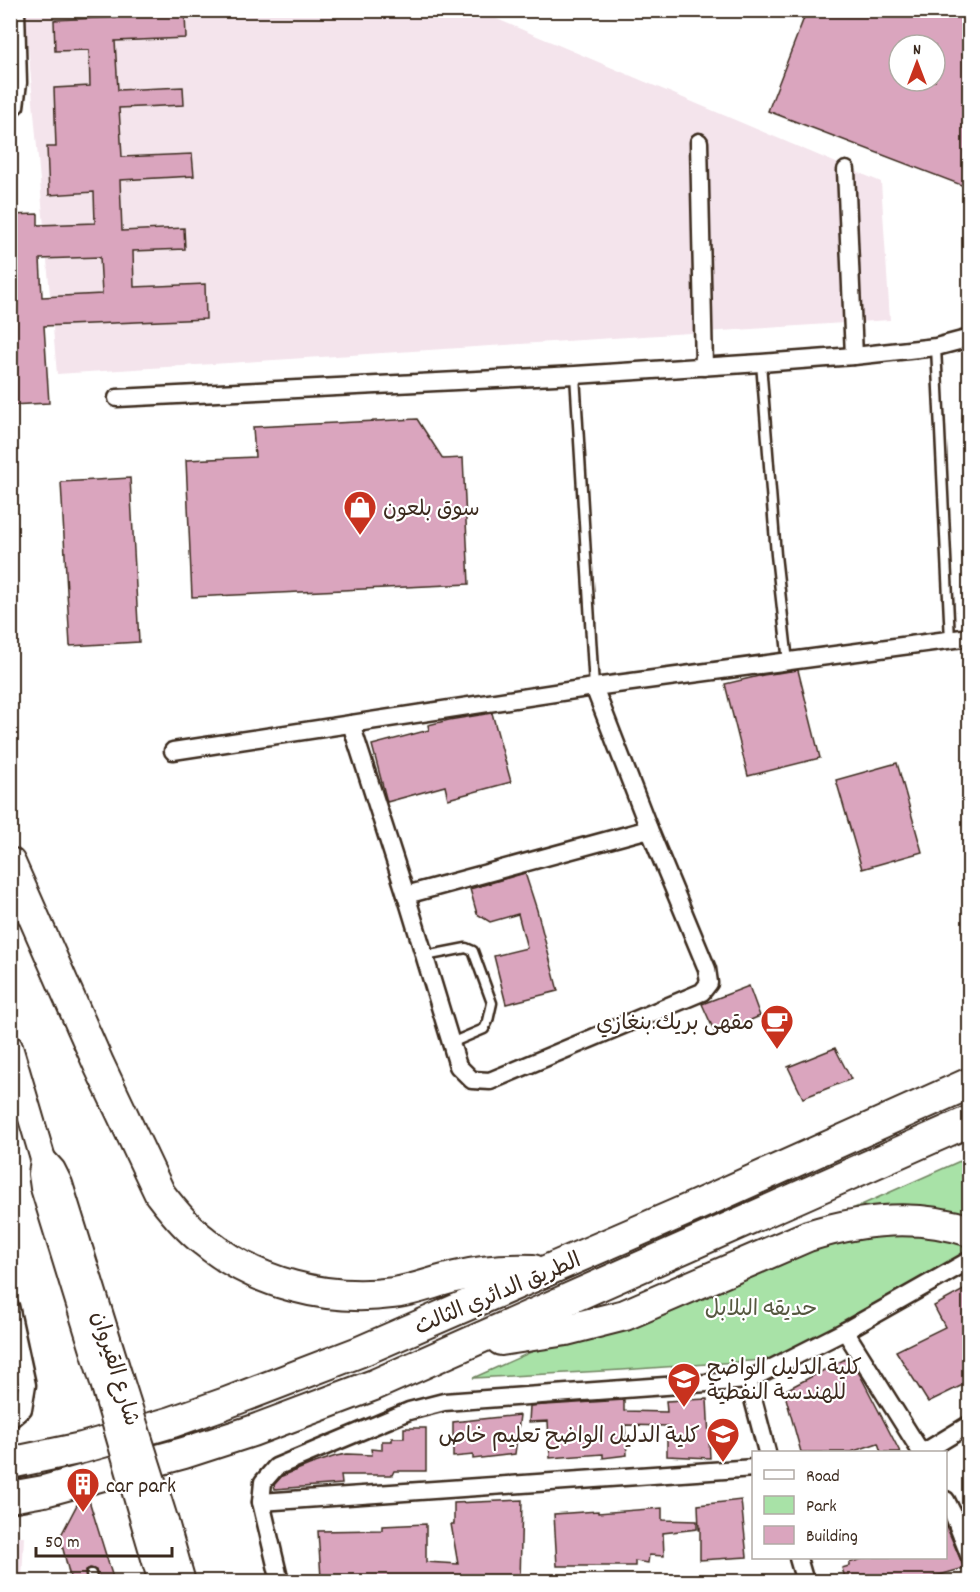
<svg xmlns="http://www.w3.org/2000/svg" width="980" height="1592" viewBox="0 0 980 1592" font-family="Dekko,'Playpen Sans Arabic',sans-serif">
<rect width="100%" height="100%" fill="#fff"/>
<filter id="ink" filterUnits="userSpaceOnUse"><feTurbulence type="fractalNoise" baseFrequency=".0167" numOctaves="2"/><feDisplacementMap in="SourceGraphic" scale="12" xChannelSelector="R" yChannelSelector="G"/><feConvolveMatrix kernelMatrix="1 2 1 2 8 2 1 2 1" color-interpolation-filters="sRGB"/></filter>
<g filter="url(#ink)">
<!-- built -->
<g fill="#f4e4ec">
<path d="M25,11h453l403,171 9,138 -833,54z"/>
<path d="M11,14l3,30v41l-3,5z"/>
<path d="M24,1536l-2,45h-11v-44z"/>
</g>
<!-- green -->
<path fill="#a8e2a7" stroke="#728662" stroke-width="1.5" d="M969,1157v93l-192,109 -155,11 -149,8z"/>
<!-- building -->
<g fill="#daa5be" stroke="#3b2a1e" stroke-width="1.5" fill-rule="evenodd">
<path d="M807,10h154l8,143v35l-201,-77zM899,45h36v36h-36z"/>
<path d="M185,14l1,24 -71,3 3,49 65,-3 1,18 -65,3 3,49 70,-3 2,22 -74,4 2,51 62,-3 1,21 -52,2 1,36 71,-3 1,35 -162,7 5,77 -39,2v-190l28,-1v11l57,-2 -1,-31 -45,3 -2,-48h9l-2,-59 36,-2 -1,-36 -34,1 -1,-31zM100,257l2,37 -60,3 -2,-38z"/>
<path d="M417,419l26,40 20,-1 6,126 -277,13 -6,-137 69,-3 -2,-30z"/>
<path d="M130,478l9,164 -69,4 -9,-164z"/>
<path d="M798,670l22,88 -72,18 -23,-92 38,-9z"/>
<path d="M492,713l19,69 -63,17 -3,-13 -58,16 -15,-57 57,-15 -1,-5 21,-5z"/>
<path d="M897,763l25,89 -60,17 -26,-89z"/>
<path d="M525,873l12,37 21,81 -52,13 -12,-48 33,-8 -9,-34 -28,8 -13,-8 -7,-25z"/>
<path d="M749,986l11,30 -44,19 -14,-31z"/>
<path d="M835,1048l16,31 -48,19 -15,-31z"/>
<path d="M969,1287v95l-41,20 -32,-51 49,-24 -11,-21z"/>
<path d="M849,1357l11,18 40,77h-19l-3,-9 -27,9h-50l-17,-61z"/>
<path d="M707,1399l3,59 -43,-2v-30l-42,-1 2,30 -24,3v-4l-53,4 -2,-37 -19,1 1,-16 94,-6v11l43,1 -1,-11z"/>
<path d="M520,1415l-5,39 -42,5v-4l-20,2v-35z"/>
<path d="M404,1428h22v43h-32l-2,4h-51l1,9 -67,5 -1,-4 8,-9 27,-11 27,-9 11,-2 25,1 -1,-6 11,1v-9h10v-3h12z"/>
<path d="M88,1497l26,84h-15l-3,-11 -6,-2 -4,2 -1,3 1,8h-15l-11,-44 20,-38z"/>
<path d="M522,1500l-2,81h-185l-1,-2 -13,-1 -3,-47 64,-1v-4l44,-2v38l32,2 -7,-40h3v-21z"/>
<path d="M741,1500l6,57 -47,3v-32l-1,1 -1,-24z"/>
<path d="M662,1508v12l35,1v8l-34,4 1,23 -15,-1 -1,8 -13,-2v5h-78l-3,-52 44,-3v2z"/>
<path d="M945,1523l19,45 -45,13h-73l-4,-13 7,-2v-3l19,-6h77z"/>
</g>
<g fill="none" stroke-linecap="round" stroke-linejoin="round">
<defs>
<g id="lane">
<path d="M10,115l9,-8 3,-24 -2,-73"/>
<path d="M936,347l14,293"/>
<path d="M761,363l15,192 12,107"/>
<path d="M575,375l19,312"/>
<path d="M425,956l41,-8 7,3 19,52 -4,18 -4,8 -33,14"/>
<path d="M91,1574l2,8"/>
</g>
<g id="street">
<path d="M699,142l5,225"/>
<path d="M846,170l8,186"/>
<path d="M117,398l458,-23 186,-12 93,-7 82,-9 34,-9"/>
<path d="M351,724l55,171 52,171 14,14 18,1 212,-89 7,-9 -2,-14 -58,-140 -55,-142"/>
<path d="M173,751l421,-64 376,-50"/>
<path d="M406,895l243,-66"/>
<path d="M10,1306l17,79 -4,24 -13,11"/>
<path d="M845,1331l76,121"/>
<path d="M748,1380l19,72"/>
<path d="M924,1452l46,-28"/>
<path d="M946,1500l8,16 16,41"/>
<path d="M261,1502l493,-34"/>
<path d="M798,1558l7,24"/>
<path d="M280,1582l-19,-80 2,-20 13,-15 133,-56 35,-9 304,-22 97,-49 125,-71"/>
</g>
<g id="secondary">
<path d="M10,1047l33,112 -2,15 2,14 60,195"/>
<path d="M43,1159l10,11 7,14 60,193"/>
<path d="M166,1522l17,60"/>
<path d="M146,1531l15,51"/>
</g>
<g id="highway">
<path d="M10,863l89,202 61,129c13,17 27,34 44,47 51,42 123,61 189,52 22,-3 41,-11 62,-16 25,-6 52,-8 78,-7"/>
<path d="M501,1340l65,-10 59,-15 183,-79c51,-16 109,-23 162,-5"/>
<path d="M10,1463l72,-15 90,-26 54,-19 133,-51 332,-144 279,-125"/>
<path d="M10,1497l34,-6 140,-38 68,-22 122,-46 596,-264"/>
</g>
</defs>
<!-- lane casing -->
<use href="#lane" stroke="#3b2a1e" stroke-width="13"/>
<!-- street casing -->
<use href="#street" stroke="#3b2a1e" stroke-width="21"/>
<!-- secondary casing -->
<use href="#secondary" stroke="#3b2a1e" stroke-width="28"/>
<!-- highway casing -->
<use href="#highway" stroke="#3b2a1e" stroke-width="34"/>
<!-- lane -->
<use href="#lane" stroke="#fff" stroke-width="8"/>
<!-- street -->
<use href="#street" stroke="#fff" stroke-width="16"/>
<!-- secondary -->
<use href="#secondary" stroke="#fff" stroke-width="24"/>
<!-- highway -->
<use href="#highway" stroke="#fff" stroke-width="30"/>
<defs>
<g id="secondary-bridge">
<path d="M120,1377l46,145"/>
<path d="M103,1383l43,148"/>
</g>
</defs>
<!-- secondary-bridge casing -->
<use href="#secondary-bridge" stroke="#3b2a1e" stroke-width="28" stroke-linecap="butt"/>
<!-- secondary-bridge -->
<use href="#secondary-bridge" stroke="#fff" stroke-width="24"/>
</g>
</g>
<!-- icons -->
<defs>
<symbol id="shop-pin" viewBox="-11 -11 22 30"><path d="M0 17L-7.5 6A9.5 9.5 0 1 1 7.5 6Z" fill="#c8321e" stroke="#fff"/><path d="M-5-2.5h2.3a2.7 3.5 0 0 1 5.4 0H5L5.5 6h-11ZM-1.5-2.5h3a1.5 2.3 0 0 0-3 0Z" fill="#fff"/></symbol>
<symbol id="cafe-pin" viewBox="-11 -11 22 30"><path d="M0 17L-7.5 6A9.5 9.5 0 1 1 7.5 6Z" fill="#c8321e" stroke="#fff"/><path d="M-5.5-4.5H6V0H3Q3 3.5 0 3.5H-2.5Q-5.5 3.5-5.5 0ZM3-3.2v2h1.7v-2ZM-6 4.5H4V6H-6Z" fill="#fff"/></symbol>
<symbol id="university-pin" viewBox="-11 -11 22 30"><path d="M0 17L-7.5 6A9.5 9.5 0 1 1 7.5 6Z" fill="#c8321e" stroke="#fff"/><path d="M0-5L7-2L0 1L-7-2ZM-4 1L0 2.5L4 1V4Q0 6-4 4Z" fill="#fff"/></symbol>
<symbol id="building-pin" viewBox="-11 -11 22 30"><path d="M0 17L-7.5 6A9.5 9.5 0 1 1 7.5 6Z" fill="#c8321e" stroke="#fff"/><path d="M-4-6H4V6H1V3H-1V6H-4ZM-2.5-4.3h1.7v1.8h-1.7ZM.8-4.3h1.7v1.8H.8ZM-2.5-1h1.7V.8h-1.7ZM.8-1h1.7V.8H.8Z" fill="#fff"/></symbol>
</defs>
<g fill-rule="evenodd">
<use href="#shop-pin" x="341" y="488" width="38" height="52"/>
<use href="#cafe-pin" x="758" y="1002" width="38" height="52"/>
<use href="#university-pin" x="665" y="1360" width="38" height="52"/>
<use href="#university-pin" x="704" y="1415" width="38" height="52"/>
<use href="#building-pin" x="64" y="1465" width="38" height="52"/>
</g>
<g text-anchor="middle" stroke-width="4.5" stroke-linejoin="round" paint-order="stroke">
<!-- poi labels -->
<g font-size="22" fill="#3b2a1e" stroke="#fff" text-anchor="start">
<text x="383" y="515">سوق بلعون</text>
<text x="754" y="1029" text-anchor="end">مقهى بريك.بنغازي</text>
<text x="707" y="1374">كلية الدليل الواضح<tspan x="707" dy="25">للهندسة النفطية</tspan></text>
<text x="700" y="1442" text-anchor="end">كلية الدليل الواضح تعليم خاص</text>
<text x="106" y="1492">car park</text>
</g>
<!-- street labels -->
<g font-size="22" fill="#3b2a1e" stroke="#fff">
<text transform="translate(497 1292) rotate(-23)" y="8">الطريق الدائري الثالث</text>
<text transform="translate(117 1368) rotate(73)" y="8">شارع القيروان</text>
</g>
<!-- park labels -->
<g font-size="22" fill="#565840" stroke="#fff">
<text x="761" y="1315">حديقه البلابل</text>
</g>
</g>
<!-- margin -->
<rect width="980" height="1592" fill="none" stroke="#fff" stroke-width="36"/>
<rect x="18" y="18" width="944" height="1556" fill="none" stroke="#3b2a1e" stroke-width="2" filter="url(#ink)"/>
<!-- legend -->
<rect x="752" y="1451" width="195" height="108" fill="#ffffff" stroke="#b1aaa5" stroke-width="1.5"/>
<rect x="764" y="1470" width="30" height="9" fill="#ffffff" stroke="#b1aaa5" stroke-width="1.5"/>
<text x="806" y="1481" font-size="18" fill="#3b2a1e">Road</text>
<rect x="764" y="1496" width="30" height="18" fill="#a8e2a7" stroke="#b1aaa5" stroke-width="1.5"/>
<text x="806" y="1511" font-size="18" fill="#3b2a1e">Park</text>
<rect x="764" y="1526" width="30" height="18" fill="#daa5be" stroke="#b1aaa5" stroke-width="1.5"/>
<text x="806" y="1541" font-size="18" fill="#3b2a1e">Building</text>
<!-- north arrow -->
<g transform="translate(917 63)"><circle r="28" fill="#ffffff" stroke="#b1aaa5" stroke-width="1.5"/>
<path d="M0-4.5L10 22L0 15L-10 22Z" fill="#c8321e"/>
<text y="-9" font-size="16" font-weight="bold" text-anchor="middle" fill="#3b2a1e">N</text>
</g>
<!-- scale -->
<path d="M36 1547v9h136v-9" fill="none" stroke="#3b2a1e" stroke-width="3"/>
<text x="45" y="1547" font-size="18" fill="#3b2a1e" stroke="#ffffff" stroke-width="4.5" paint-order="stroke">50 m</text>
</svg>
